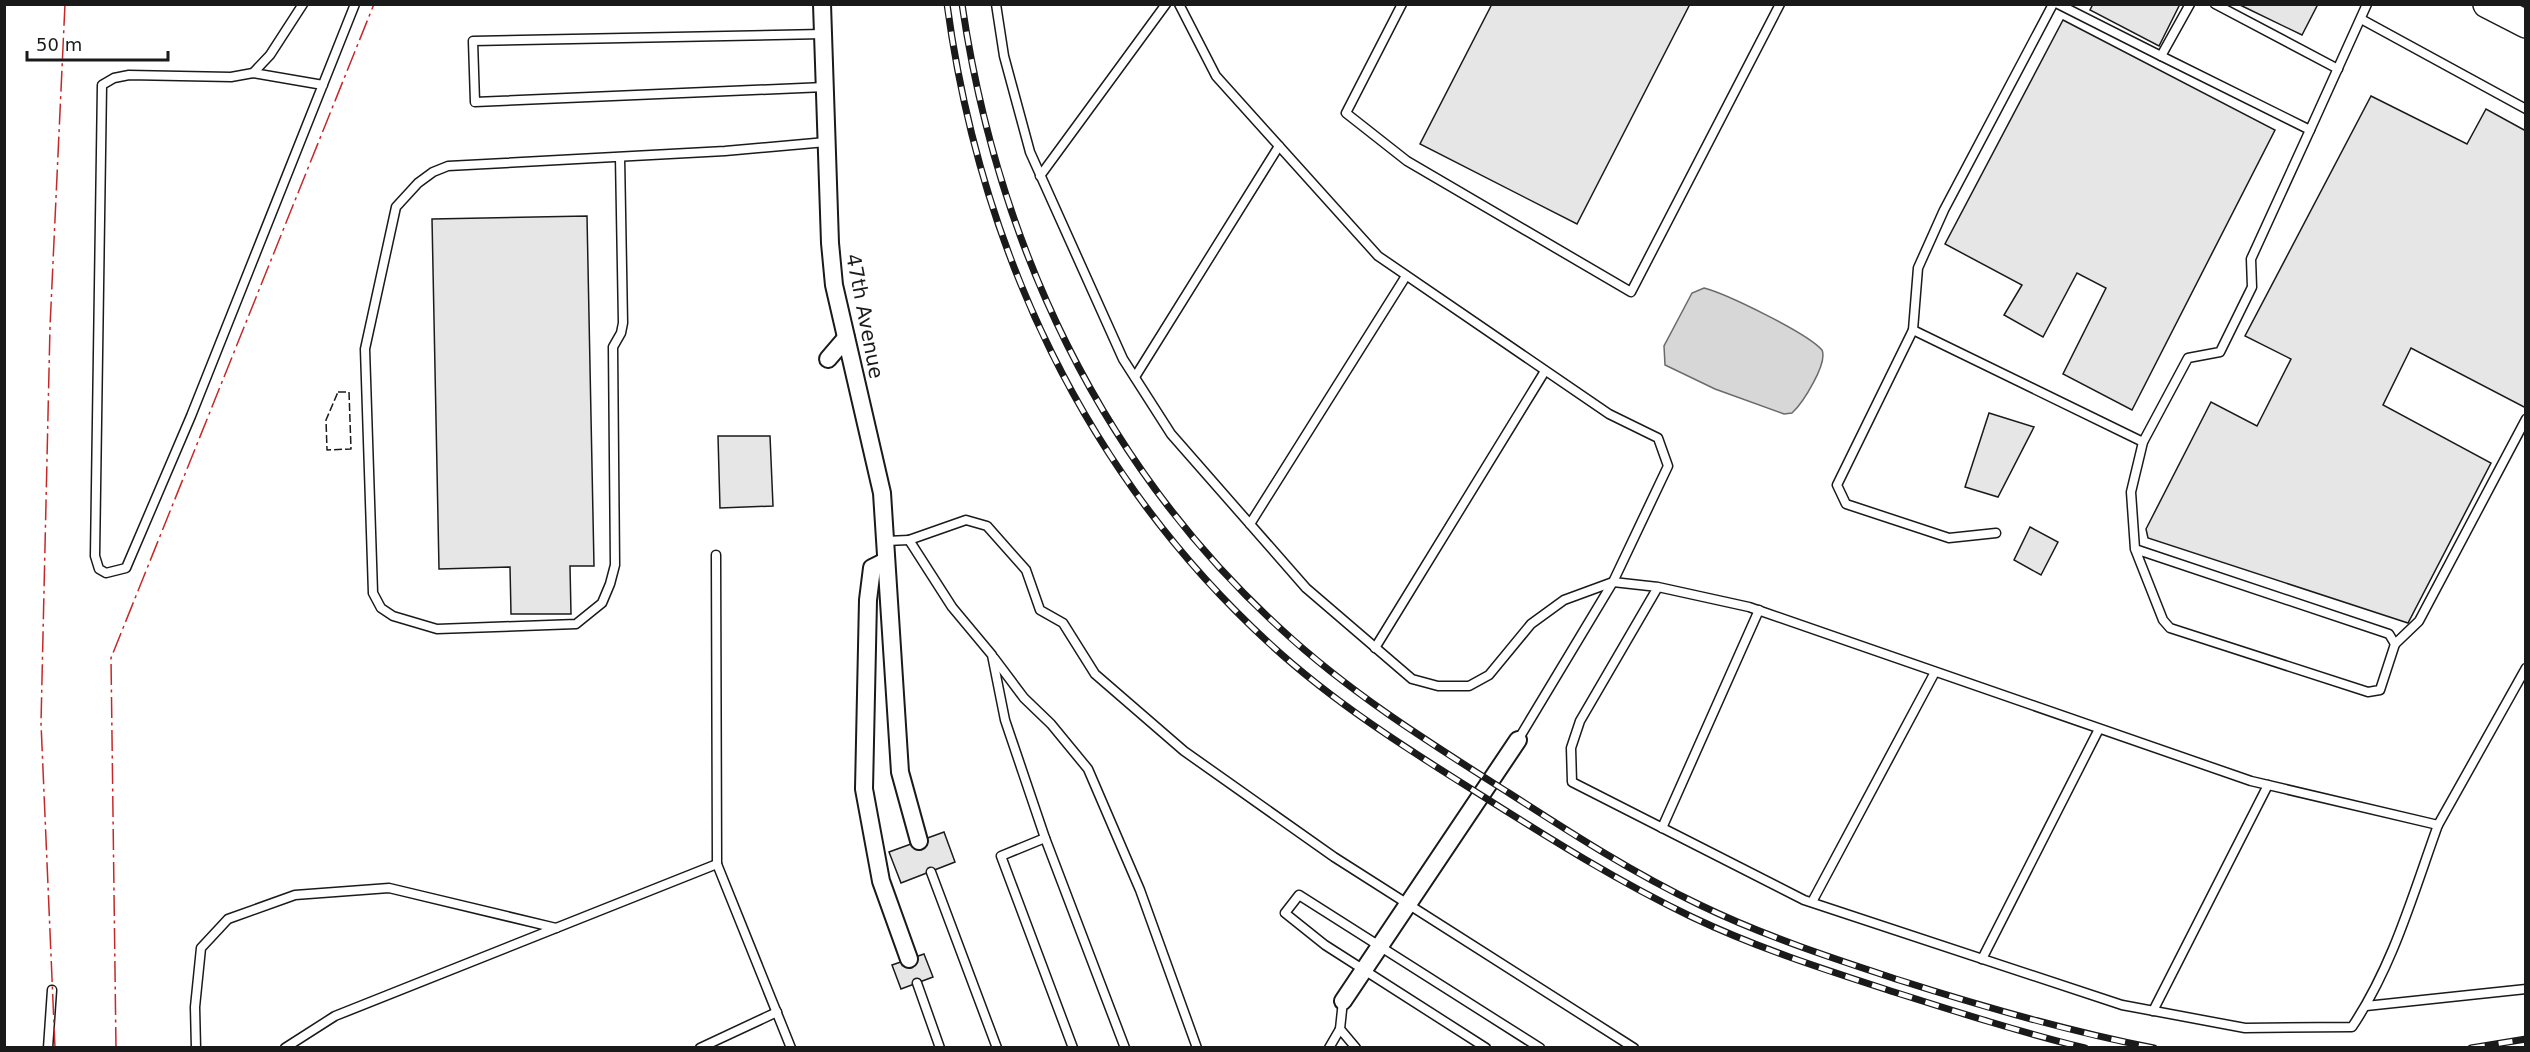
<svg xmlns="http://www.w3.org/2000/svg" width="2530" height="1052" viewBox="0 0 2530 1052" font-family="'DejaVu Sans',sans-serif">
<rect width="100%" height="100%" fill="#fff"/>
<!-- water -->
<path fill="#d7d7d7" stroke="#6a6a6a" stroke-width="1.5" d="M1704,288c23,6 103,45 118,62 6,13 -19,53 -30,63l-8,1 -69,-25 -50,-24 -1,-19 28,-53z"/>
<!-- building -->
<g fill="#e6e6e6" stroke="#1a1a1a" stroke-width="1.5">
<path d="M1492,4h198l-113,220 -157,-80z"/>
<path d="M2093,4h87l-21,42 -69,-36z"/>
<path d="M2238,4h80l-16,31z"/>
<path d="M2063,20l212,110 -143,280 -69,-36 43,-86 -29,-15 -34,64 -39,-22 18,-30 -77,-41z"/>
<path d="M2371,96l96,48 19,-35 40,22v277l-115,-60 -28,57 108,58 -83,160 -260,-85 -2,-9 65,-127 46,24 34,-67 -46,-23z"/>
<path d="M587,216l7,350h-24l1,48h-60l-1,-47 -71,2 -7,-350z"/>
<path d="M1989,413l45,14 -36,70 -33,-10z"/>
<path d="M718,436h52l3,70 -53,2z"/>
<path d="M2030,527l28,15 -17,33 -27,-15z"/>
<path d="M944,832l11,30 -54,21 -12,-31z"/>
<path d="M924,954l9,23 -32,12 -9,-24z"/>
</g>
<g fill="none" stroke-linecap="round" stroke-linejoin="round">
<defs>
<g id="service">
<path d="M996,4l8,52 26,96 93,207 48,75 135,154 106,91 26,7h31l20,-11 42,-51 33,-24 49,-18 45,5 91,20 502,174 187,44c-25,69 -45,141 -86,202l-107,1 -123,-23 -318,-105 -232,-118 -1,-34 9,-27 78,-134"/>
<path d="M1179,4l37,72 162,180 231,158 49,24 10,28 -55,116 -95,158"/>
<path d="M1402,4l-56,109 61,48 224,131 149,-288"/>
<path d="M2058,4l103,52"/>
<path d="M2190,4l-29,52 149,74 57,-126"/>
<path d="M2215,4l123,65"/>
<path d="M2361,19l165,90"/>
<path d="M823,34l-350,7 2,61 350,-15"/>
<path d="M253,73l17,-18 33,-51"/>
<path d="M323,85l-70,-12 -22,4 -102,-2 -15,3 -12,7 -7,471 4,13 7,4 20,-5 65,-152 164,-412"/>
<path d="M620,157l3,166 -2,10 -8,14 2,218 -5,19 -8,19 -26,21 -139,5 -44,-13 -12,-8 -8,-15 -8,-244 31,-142 22,-24 15,-11 15,-6 277,-15 101,-9"/>
<path d="M1040,176l126,-172"/>
<path d="M1913,330l230,112"/>
<path d="M1135,377l144,-231"/>
<path d="M1250,524l156,-248"/>
<path d="M1996,533l-47,5 -103,-34 -9,-19 76,-155 5,-62 26,-58 109,-206"/>
<path d="M886,541l23,-1"/>
<path d="M2135,549l254,85 6,10 -15,46 -12,2 -198,-64 -7,-8 -28,-71 -4,-57 12,-50 45,-84 32,-6 32,-65 -1,-28 59,-129"/>
<path d="M716,555l1,309 74,184"/>
<path d="M2395,644l24,-23 107,-202"/>
<path d="M1375,648l170,-277"/>
<path d="M994,658l30,40 27,26 37,45 52,121 57,158"/>
<path d="M2438,825l88,-157"/>
<path d="M1662,828l97,-218"/>
<path d="M1045,838l-44,18 72,192"/>
<path d="M931,872l66,176"/>
<path d="M1812,902l123,-230"/>
<path d="M1982,959l117,-230"/>
<path d="M917,983l23,65"/>
<path d="M1343,1001l-3,28 16,19"/>
<path d="M2366,1006l160,-17"/>
<path d="M2153,1011l115,-226"/>
<path d="M48,1048l4,-58"/>
<path d="M196,1048l-1,-41 6,-59 27,-29 67,-24 94,-7 167,40"/>
<path d="M285,1048l50,-32 382,-152"/>
<path d="M700,1048l77,-36"/>
<path d="M1125,1048l-80,-210 -40,-118 -13,-65 -40,-48 -43,-67 57,-20 21,6 39,44 14,40 23,13 32,51 89,77 150,106 300,191"/>
<path d="M1329,1048l11,-19"/>
<path d="M1486,1048l-161,-103 -40,-32 14,-18 241,153"/>
</g>
<g id="minor">
<path d="M822,4l8,239 4,42 48,208 18,279 19,69"/>
<path d="M828,359l18,-21"/>
<path d="M886,561l-14,7 -4,32 -4,189 17,92 28,78"/>
<path d="M1343,1001l175,-261"/>
</g>
<path id="primary" d="M2487,4l39,20"/>
</defs>
<!-- service casing -->
<use href="#service" stroke="#1a1a1a" stroke-width="11"/>
<!-- minor casing -->
<use href="#minor" stroke="#1a1a1a" stroke-width="20"/>
<!-- primary casing -->
<use href="#primary" stroke="#1a1a1a" stroke-width="30"/>
<!-- service -->
<use href="#service" stroke="#fff" stroke-width="8"/>
<!-- minor -->
<use href="#minor" stroke="#fff" stroke-width="16"/>
<!-- primary -->
<use href="#primary" stroke="#fff" stroke-width="27"/>
<defs>
<g id="rail">
<path d="M947,4c33,245 138,470 322,639 65,60 140,107 215,154 68,43 135,85 208,120 65,31 134,53 202,75 63,20 126,40 191,56"/>
<path d="M962,4c35,239 139,461 319,625 69,64 149,114 228,164 62,40 124,80 191,112 64,31 132,53 199,75 85,27 168,51 255,68"/>
<path d="M2471,1048l55,-9"/>
</g>
</defs>
<!-- rail casing -->
<use href="#rail" stroke="#1a1a1a" stroke-width="7"/>
<!-- rail -->
<use href="#rail" stroke="#fff" stroke-width="4.5" stroke-dasharray="14" stroke-linecap="butt"/>
<!-- fence -->
<path stroke="#1a1a1a" stroke-width="1.5" stroke-dasharray="8 3" stroke-linecap="butt" d="M338,392h11l2,57 -24,1 -1,-30z"/>
<!-- power -->
<g stroke="#c62828" stroke-width="1.5" stroke-dasharray="21 4.5 3 4.5" stroke-linecap="butt">
<path d="M55,1048l-14,-325 9,-396 15,-323"/>
<path d="M116,1048l-5,-390 263,-654"/>
</g>
</g>
<g text-anchor="middle" stroke-width="4.5" stroke-linejoin="round" paint-order="stroke">
<!-- street labels -->
<g font-size="20" fill="#1a1a1a" stroke="#fff">
<text transform="translate(865 316) rotate(79)" y="7">47th Avenue</text>
</g>
</g>
<!-- border -->
<rect width="2530" height="1052" fill="none" stroke="#1a1a1a" stroke-width="12"/>
<!-- scale -->
<path d="M27 51v9h141v-9" fill="none" stroke="#1a1a1a" stroke-width="3"/>
<text x="36" y="51" font-size="18" fill="#1a1a1a" stroke="#ffffff" stroke-width="4.5" paint-order="stroke">50 m</text>
</svg>
